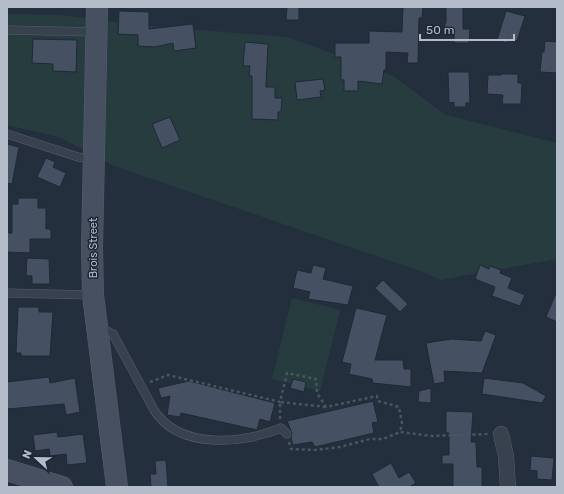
<svg xmlns="http://www.w3.org/2000/svg" width="564" height="494" viewBox="0 0 564 494" font-family="Rubik,sans-serif">
<rect width="100%" height="100%" fill="#242f3e"/>
<!-- green -->
<g fill="#263c3f">
<path d="M7,14l54,1 76,10 151,12 105,39 53,39 111,28v116l-117,21 -14,-7 -312,-107 -55,-29 -52,-12z"/>
<path d="M292,298l48,12 -20,81 -48,-12z"/>
</g>
<!-- building -->
<g fill="#455162" stroke="#1f2835">
<path d="M287,7h12v13h-13z"/>
<path d="M403,7h20l-1,11h-3l-1,45h-11l1,-10 -22,-1v18h-2l-2,14 -24,-3v10h-14v-11h-3v-23h-6v-14h34v-12l33,1z"/>
<path d="M446,7h17v22h7l-1,14h-15v-10h-10l1,-10h1z"/>
<path d="M119,11l30,1v17l44,-5 3,24 -22,3 -1,-8 -18,4 -17,-1v-11l-20,-1z"/>
<path d="M506,11l19,5 -8,25 -9,-2 -1,4 -10,-3z"/>
<path d="M33,39l44,1 -1,32 -23,-1v-7l-21,-1z"/>
<path d="M545,41l12,1v31l-17,-1 2,-20h2z"/>
<path d="M245,42l23,2 -2,43h9v11h7l-1,14h-3v8l-26,-1v-43h-3l1,-10h-7z"/>
<path d="M448,72h21l1,31h-4v4h-12v-5l-5,1z"/>
<path d="M501,74h17v9h4l-1,21h-19l1,-9 -16,-1 1,-19h13z"/>
<path d="M323,79l2,11 -5,1 1,6 -24,3 -2,-18z"/>
<path d="M170,117l10,23 -18,8 -10,-24z"/>
<path d="M7,144l12,3 -7,37 -5,-1z"/>
<path d="M46,158l9,4 -2,5 13,6 -6,14 -23,-10z"/>
<path d="M18,198h20v10h8v21h5v10h-21v14l-23,-1v-19h5v-29h6z"/>
<path d="M27,258l22,1 1,25h-18v-8h-6z"/>
<path d="M313,265l13,3 -3,11 30,7 -5,19 -40,-6 2,-7 -17,-4 4,-18 14,3z"/>
<path d="M480,265l9,4 1,-3 11,4 -1,3 12,5 -4,10 17,7 -5,11 -28,-10 3,-9 -20,-8z"/>
<path d="M383,280l25,24 -8,8 -25,-24z"/>
<path d="M557,291v31l-11,-5z"/>
<path d="M18,307h21v5h14l-3,44h-29v-3h-5z"/>
<path d="M356,308l31,7 -12,45h28l1,9h7v18l-38,-4 -1,-4 -23,-5 2,-10 -9,-2z"/>
<path d="M485,331l11,4 -14,38 -38,-2 1,11 -11,2 -8,-41 26,-4 29,2z"/>
<path d="M49,377l1,6 25,-5 5,34 -14,3 -2,-11 -57,5v-27z"/>
<path d="M484,378l39,5 23,13 -4,7 -60,-9z"/>
<path d="M293,379l13,3 -2,10 -14,-4z"/>
<path d="M189,381l86,22 -5,19 -10,-3 -3,11 -76,-17 -1,4 -13,-2 3,-19 -9,2 -3,-10z"/>
<path d="M431,388v15l-13,-1 1,-11z"/>
<path d="M373,401l5,21 -6,1 2,10 -59,14 -3,-5 -19,3 -2,-7 1,-5 -5,-12z"/>
<path d="M446,411l27,1 -2,30h5l1,25h5v20h-29v-23h-11v-9h7v-22h-3z"/>
<path d="M57,432l1,5 25,-3 4,29 -20,2 -1,-11 -16,2 -1,-7 -14,2 -2,-16z"/>
<path d="M531,456l23,2 -2,22 -15,-1v-8l-7,-1z"/>
<path d="M166,460l2,27h-17l-1,-13h6l-1,-13z"/>
<path d="M391,463l8,15 10,-6 7,11 -7,4h-30l-7,-13z"/>
</g>
<g fill="none" stroke-linecap="round" stroke-linejoin="round">
<defs>
<g id="lane">
<path d="M7,30l89,2"/>
<path d="M7,134l71,23 16,2"/>
<path d="M7,293l85,2"/>
<path d="M99,327l14,7 41,76c25,40 89,34 127,18l6,6"/>
</g>
<path id="street" d="M501,434l5,22 2,31"/>
<g id="secondary">
<path d="M97,7l-5,241 1,47 24,192"/>
<path d="M7,470l55,17"/>
</g>
</defs>
<!-- lane casing -->
<use href="#lane" stroke="#565f6c" stroke-width="9"/>
<!-- street casing -->
<use href="#street" stroke="#565f6c" stroke-width="16"/>
<!-- secondary casing -->
<use href="#secondary" stroke="#565f6c" stroke-width="22"/>
<!-- path -->
<g stroke="#44595c" stroke-width="2.5" stroke-dasharray="3 3" stroke-linecap="butt">
<path d="M150,382l18,-7 112,27 7,-29 29,6 1,14 9,14 51,-11 1,5 21,6 3,16 -2,9 31,4 57,-2"/>
<path d="M280,419v-17l46,5"/>
<path d="M289,442l2,7 24,1 25,-3 30,-8h13l17,-7"/>
</g>
<!-- lane -->
<use href="#lane" stroke="#38414e" stroke-width="8"/>
<!-- street -->
<use href="#street" stroke="#38414e" stroke-width="15"/>
<!-- secondary -->
<use href="#secondary" stroke="#465061" stroke-width="21"/>
</g>
<g text-anchor="middle" stroke-width="3" stroke-linejoin="round" paint-order="stroke">
<!-- street labels -->
<g font-size="11" fill="#b4bcc9" stroke="#1d2633">
<text transform="translate(93 248) rotate(-90)" y="4">Brois Street</text>
</g>
</g>
<!-- border -->
<rect width="564" height="494" fill="none" stroke="#b4bcc9" stroke-width="16"/>
<!-- north arrow -->
<g transform="translate(36 458) rotate(292)" stroke="#1d2633" stroke-width="3" paint-order="stroke">
<path d="M0-3L7 15L0 10L-7 15Z" fill="#b4bcc9"/>
<text y="-6" font-size="11" font-weight="bold" text-anchor="middle" fill="#b4bcc9">N</text>
</g>
<!-- scale -->
<path d="M420 34v6h94v-6" fill="none" stroke="#b4bcc9" stroke-width="2"/>
<text x="426" y="34" font-size="12" fill="#b4bcc9" stroke="#1d2633" stroke-width="3" paint-order="stroke">50 m</text>
</svg>
